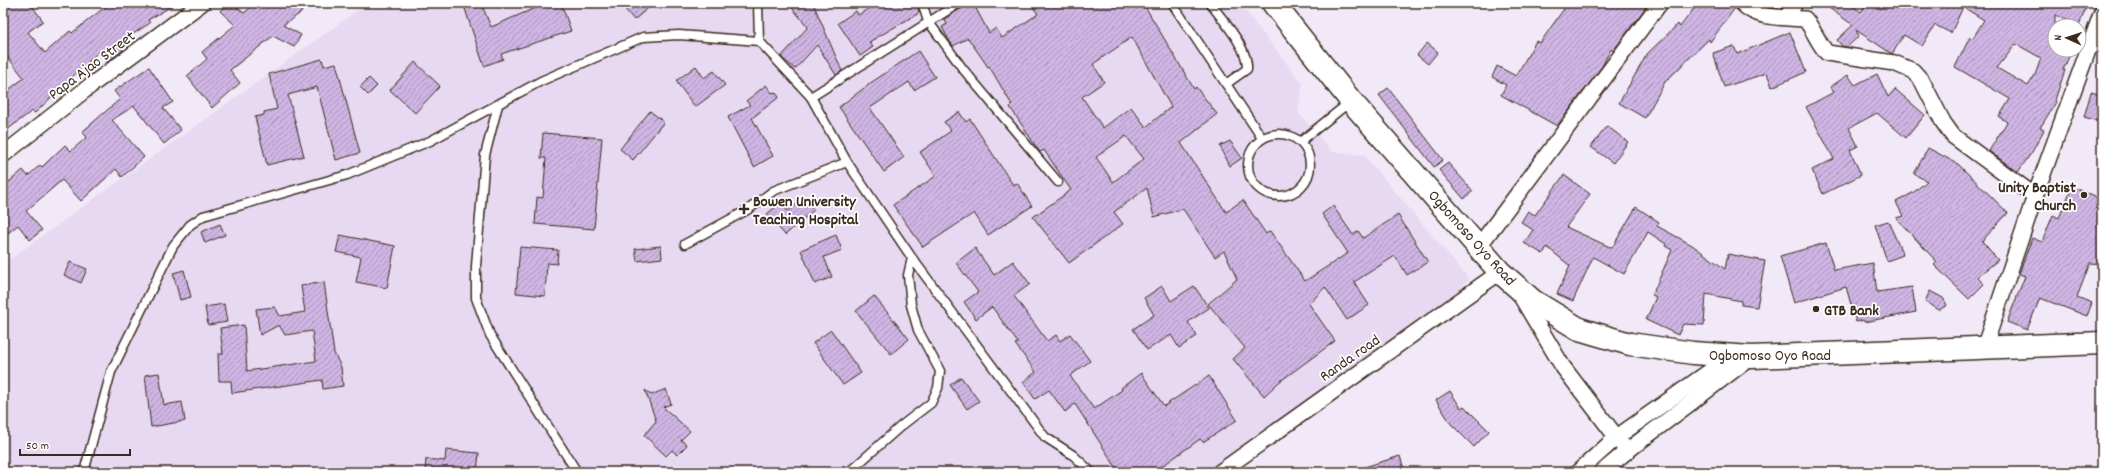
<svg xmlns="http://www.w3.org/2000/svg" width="2105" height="475" viewBox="0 0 2105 475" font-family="Dekko,sans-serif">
<defs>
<pattern id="building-hatch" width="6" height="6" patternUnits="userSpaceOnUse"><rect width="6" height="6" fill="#cfb5e4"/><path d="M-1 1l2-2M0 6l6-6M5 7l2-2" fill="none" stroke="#a993b8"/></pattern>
</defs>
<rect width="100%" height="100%" fill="#f1e9f7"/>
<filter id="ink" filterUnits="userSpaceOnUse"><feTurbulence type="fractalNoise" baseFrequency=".025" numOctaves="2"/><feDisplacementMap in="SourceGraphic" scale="8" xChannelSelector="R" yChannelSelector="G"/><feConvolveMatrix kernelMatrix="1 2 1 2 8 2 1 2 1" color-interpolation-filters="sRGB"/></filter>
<g filter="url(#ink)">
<!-- built -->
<path fill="#e7d9f1" d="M368,3h871l64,81 -5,28 34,40 32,3 105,124 -14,14 -250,179h-1202v-208z"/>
<!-- building -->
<g fill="url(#building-hatch)" stroke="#3b2a1e" fill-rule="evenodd">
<path d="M3,3h27l13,18 -15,11 17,21 25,-22 2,2 38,-30h67l-29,17 2,3 -32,21 5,6 -16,12 -9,-10 -63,61 -3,-2 -29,22v-39l21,-16 -21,-27z"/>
<path d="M227,3h5l12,10 12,-10h40l6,9 -19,13 18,10 -7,12 -21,-11 -43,34 10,13 -28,25 -25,-32 20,-17 -5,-7 33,-27 -15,-14z"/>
<path d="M463,3h18l10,24 56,-24h14l10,28 -70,23 2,5 -19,7z"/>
<path d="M620,3h34l-20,17z"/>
<path d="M788,3h25l29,68 -6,4 -19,-30 -22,24 -14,-12 27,-30z"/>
<path d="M878,3h39l2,10 -50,29 4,5 -13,9 -22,-33 18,-12 2,4z"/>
<path d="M964,3h9l16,30 7,-5 6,10 36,-24 -8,-11h113l51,86 2,-2 21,27 -36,29 45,69 17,-12 23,34 4,-3 35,50 43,-28 -26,-39 11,-8 20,29 5,-4 5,7 35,-23 30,47 -21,13 -12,-19 -41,26 15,23 -22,15 -22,-33 -16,17 26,37 -56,41 -15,14 -31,-37 12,-11 -37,-44 29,-25 -13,-28 -9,6 -32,-48 -29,8 -7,-29 -33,24 9,12 -54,39 -36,-46 38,-27 -27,-40 -4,2 -1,-1 -29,-44 2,-2 -23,-39 -1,1 -20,-29 -15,8 -4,-6 -7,-13 5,-3 -3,-5 18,-11zM1132,37l39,70 -25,20 -15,-20 -28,21 -21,-31 22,-15 -11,-18zM1126,136l18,23 -31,23 -17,-25z"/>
<path d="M1568,3h81l-36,48 -2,-2 -10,19 -44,58 -56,-31 5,-10 -14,-8 5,-11 19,10 20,-35 4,2z"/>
<path d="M1698,3h32l5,5 -25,34 -1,-3 -44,43 -20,36 -26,-15 28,-49 31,-30 2,3z"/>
<path d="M1822,3h27l12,9 6,-9h221l-9,22 -24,-10v35h17l-9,20h2l-10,30 1,2 -16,26 4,2 -12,22 -14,20 -29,-21 18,-29 -8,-5 11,-18 -55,-32 15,-30 3,1 11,-18 -21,-13 -12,26 -16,-8 -13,21 -18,-11 -12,19 -36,-24 3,6 -12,11 -5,-1 -5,-6 16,-15zM2016,44l25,14 -6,17 -7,11 -31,-18z"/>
<path d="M1790,32l16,40 -34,15 -5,-14 -43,14 -11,-34 21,-7 3,8z"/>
<path d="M1427,43l11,9 -10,12 -11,-9z"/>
<path d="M918,51l17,26 -21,13 -5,-8 -39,26 34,49 -20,15 -45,-65 33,-25z"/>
<path d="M322,59l2,7 12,-3 24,90 -24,7 -19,-73 -29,8 16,61 -37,9 -12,-48 9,-2v-3l13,-3 -8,-35z"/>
<path d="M415,62l25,24 -25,27 -25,-23z"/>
<path d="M696,66l8,12 10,-7 11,14 -30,22 -19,-26z"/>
<path d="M149,67l24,35 -10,6 18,22 -17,14 -30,-38 -22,14 32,37 -22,20 -6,-8 -35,32 -19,-21 -36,31 16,19 -12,10 -12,-15 -10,8 -5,-6v-40l20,-17 5,6 12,-11 2,2 23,-22 6,6 16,-14 -5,-5 38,-33 -6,-8z"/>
<path d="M1877,74l11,23 7,-8 30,26 -19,23 -29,-25 -28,15 9,18 -8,4 11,25 -38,19 -11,-24 22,-11 -28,-52 28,-15 -4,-5 18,-12 7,10z"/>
<path d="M369,78l8,8 -9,9 -8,-8z"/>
<path d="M766,85l6,8 3,-1 4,5 -27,21 21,38 -19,11 -26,-50 22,-12 -4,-4z"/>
<path d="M1388,88l55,72 -9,7 -55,-72z"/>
<path d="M2091,92l11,3v27l-18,-5z"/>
<path d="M650,111l14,11 -31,38 -13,-11z"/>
<path d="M959,112l7,10 4,-3 43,66 4,-2 15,23 -44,29 -14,-22 -51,34 -30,-42 43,-29 -16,-24 31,-21 -7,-9z"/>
<path d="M1607,126l21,16 -15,21 -22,-16z"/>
<path d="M543,133l59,5 -8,91 -59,-5 2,-27 6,1 3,-40h-5z"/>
<path d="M1230,141l12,17 -12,8 -10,-20z"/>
<path d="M1928,148l30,16 50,49 -26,28 16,19 -21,17 7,7 -15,15 -35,-34 3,-3 -41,-44 7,-2 -7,-14 18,-10 13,-11 -13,-7z"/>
<path d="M1448,163l25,28 -9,8 -25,-29z"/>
<path d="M1564,175l26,19 -24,33 46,21 24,-41 23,15 -2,4 35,19 33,24 3,-15 37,7 -8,46 -16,-2v-4l-35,-7 -2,31 -21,-1 -5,11 -32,-15 10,-23 -4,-2 20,-45 -7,-4 1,-2 -18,-12 -24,42 -31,-17 -20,44 -16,-7 13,-28 -23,-19 -4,7 -19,-11 9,-13 -12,-8 7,-11 7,4z"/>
<path d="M2072,187l30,13v64l-12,-1 -13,34 15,6 -5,13 -47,-18 -13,32 -20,-8 18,-46 -6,-2 13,-36 10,4 11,-27 6,3z"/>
<path d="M804,198l10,12 -29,25 -18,-21 14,-12 7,9z"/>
<path d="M1888,221l15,34 -16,6 -12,-36z"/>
<path d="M220,224l5,11 -20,8 -4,-11z"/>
<path d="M340,235l55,11 -8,42 -31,-6 5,-25 -25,-5z"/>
<path d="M836,235l6,15 -18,7 8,20 -17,7 -14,-34z"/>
<path d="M1826,243l8,27 39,-7 4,29 35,-5 4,25 -52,10 -1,-2 -7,2 -10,-35 -52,16 -14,-47z"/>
<path d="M661,246l1,12 -25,3 -2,-12z"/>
<path d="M520,247l38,3 -1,14 -10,-1 -2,33 -29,-3z"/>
<path d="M975,248l19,27 19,-14 17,23 -16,12 33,45 9,-6 4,6 10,-7 20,27 -20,15 24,33 28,-19 -1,-2 20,-15 23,33 45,-30 28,44 -34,22 -3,-3 -46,33h-35l-44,-68 -10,8 -16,-22 -14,9 -12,-17 13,-10 -21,-28 3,-1 -26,-36 -16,12 -12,-17 14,-10 -22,-29z"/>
<path d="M70,262l17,7 -6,14 -17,-8z"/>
<path d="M184,270l7,27 -11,3 -7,-27z"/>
<path d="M324,282l10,71 7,14 2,19 -20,3 -1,-9 -90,13 -1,-12h-12l-1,-27h5l-3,-26 24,-3 3,46 69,-10 -4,-30 -27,4 -6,-10 -19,10 -4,-26 19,-2 5,9 25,-4 -4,-26z"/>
<path d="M1162,286l9,15 23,-15 15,22 -21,14 9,14 -18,12 -8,-13 -24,15 -14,-21 21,-14 -10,-17z"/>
<path d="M1930,291l13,7 4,7 -8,5 -14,-9z"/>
<path d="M874,296l35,43 -18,15 -35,-43z"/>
<path d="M224,304l3,18 -19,3 -3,-18z"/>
<path d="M831,330l30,43 -18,12 -30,-42z"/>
<path d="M159,373l5,32 18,-3 3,19 -34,6 -6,-52z"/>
<path d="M961,377l18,24 -12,8 -17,-24z"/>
<path d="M666,389l5,15 -8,3 27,24 -9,9 6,5 -10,10 -5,-5 -6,6 -22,-21 12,-14 -11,-31 6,5z"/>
<path d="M1450,391l11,17 3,-2 25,25 -15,16 -23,-23 -15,-24z"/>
<path d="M446,450l33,3 -2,19h-52l1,-13 19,2z"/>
<path d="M1400,456l5,16h-47v-3z"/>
</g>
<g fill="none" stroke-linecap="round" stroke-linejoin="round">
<defs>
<g id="lane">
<path d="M758,3l1,38 52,56 36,65 65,96 133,179 28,18 18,17"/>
<path d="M922,3l6,18 35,48 95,113"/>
<path d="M1172,3l90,135"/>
<path d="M1210,3c12,16 39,46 37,66l-21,15"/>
<path d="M811,97l148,-94"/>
<path d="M498,105l-13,50 -9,111v32l14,37 87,137"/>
<circle cx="1279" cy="165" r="31"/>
<path d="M1300,142l51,-41"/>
<path d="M685,244l64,-35 24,-18 74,-29"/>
<path d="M84,472l27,-100 62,-126 17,-21 13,-9 144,-41 83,-34 111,-60 102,-44 36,-2 80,6"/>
<path d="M849,472l52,-46 30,-23 7,-15 2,-17 -22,-41 -7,-25 -3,-30 4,-17"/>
</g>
<g id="street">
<path d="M1742,3c15,17 43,14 63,16 9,11 13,24 22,34l67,10 19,8 9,10 21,41 10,14 82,60"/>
<path d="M1787,17l8,-14"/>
<path d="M3,155l87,-69 112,-83"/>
<path d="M1479,246l181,-243"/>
<path d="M1520,295l43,72 64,84"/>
<path d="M1984,348l51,-152 67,-184"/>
<path d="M1220,472l280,-200"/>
<path d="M1578,472l39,-35 114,-81"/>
<path d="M1602,472l25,-21 124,-94"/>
</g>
<path id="highway" d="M1273,3l78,98 149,171 33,29 46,28 51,15 63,9 58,4 351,-14"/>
</defs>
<!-- lane casing -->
<use href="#lane" stroke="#3b2a1e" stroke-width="11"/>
<!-- street casing -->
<use href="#street" stroke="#3b2a1e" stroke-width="18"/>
<!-- highway casing -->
<use href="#highway" stroke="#3b2a1e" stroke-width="25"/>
<!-- lane -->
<use href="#lane" stroke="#fff" stroke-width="8"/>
<!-- street -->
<use href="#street" stroke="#fff" stroke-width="15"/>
<!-- highway -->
<use href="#highway" stroke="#fff" stroke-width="22"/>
</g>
</g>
<!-- markers -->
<g fill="#3b2a1e" stroke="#fff" stroke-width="1.5">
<circle cx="2084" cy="195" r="4"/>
<path d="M742 203h4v4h4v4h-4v4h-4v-4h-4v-4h4z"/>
<circle cx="1816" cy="309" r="4"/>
</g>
<g text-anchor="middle" stroke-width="3.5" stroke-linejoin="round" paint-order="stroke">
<!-- street labels -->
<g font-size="16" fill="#3b2a1e" stroke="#fff">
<text transform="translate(91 64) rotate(-37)" y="6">Papa Ajao Street</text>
<text transform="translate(1473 237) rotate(48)" y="6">Ogbomoso Oyo Road</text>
<text x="1770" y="360">Ogbomoso Oyo Road</text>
<text transform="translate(1349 357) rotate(-35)" y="6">Randa road</text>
</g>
<!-- poi labels -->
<g font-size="16" font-weight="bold" fill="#3b2a1e" stroke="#fff" text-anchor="start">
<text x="2076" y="192" text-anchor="end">Unity Baptist<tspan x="2076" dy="18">Church</tspan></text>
<text x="753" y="206">Bowen University<tspan x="753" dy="18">Teaching Hospital</tspan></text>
<text x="1824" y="315">GTB Bank</text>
</g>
</g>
<!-- margin -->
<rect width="2105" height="475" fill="none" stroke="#fff" stroke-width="16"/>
<rect x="8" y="8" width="2089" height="459" fill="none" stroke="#3b2a1e" stroke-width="1.5" filter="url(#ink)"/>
<!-- north arrow -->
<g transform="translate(2067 38) rotate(273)"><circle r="19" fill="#ffffff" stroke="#b1aaa5"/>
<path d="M0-3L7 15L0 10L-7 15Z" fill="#3b2a1e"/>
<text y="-6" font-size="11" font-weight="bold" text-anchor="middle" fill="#3b2a1e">N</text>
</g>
<!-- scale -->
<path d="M20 449v6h110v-6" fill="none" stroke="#3b2a1e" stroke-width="2"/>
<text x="26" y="449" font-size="12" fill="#3b2a1e" stroke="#ffffff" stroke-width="3" paint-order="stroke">50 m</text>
</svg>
